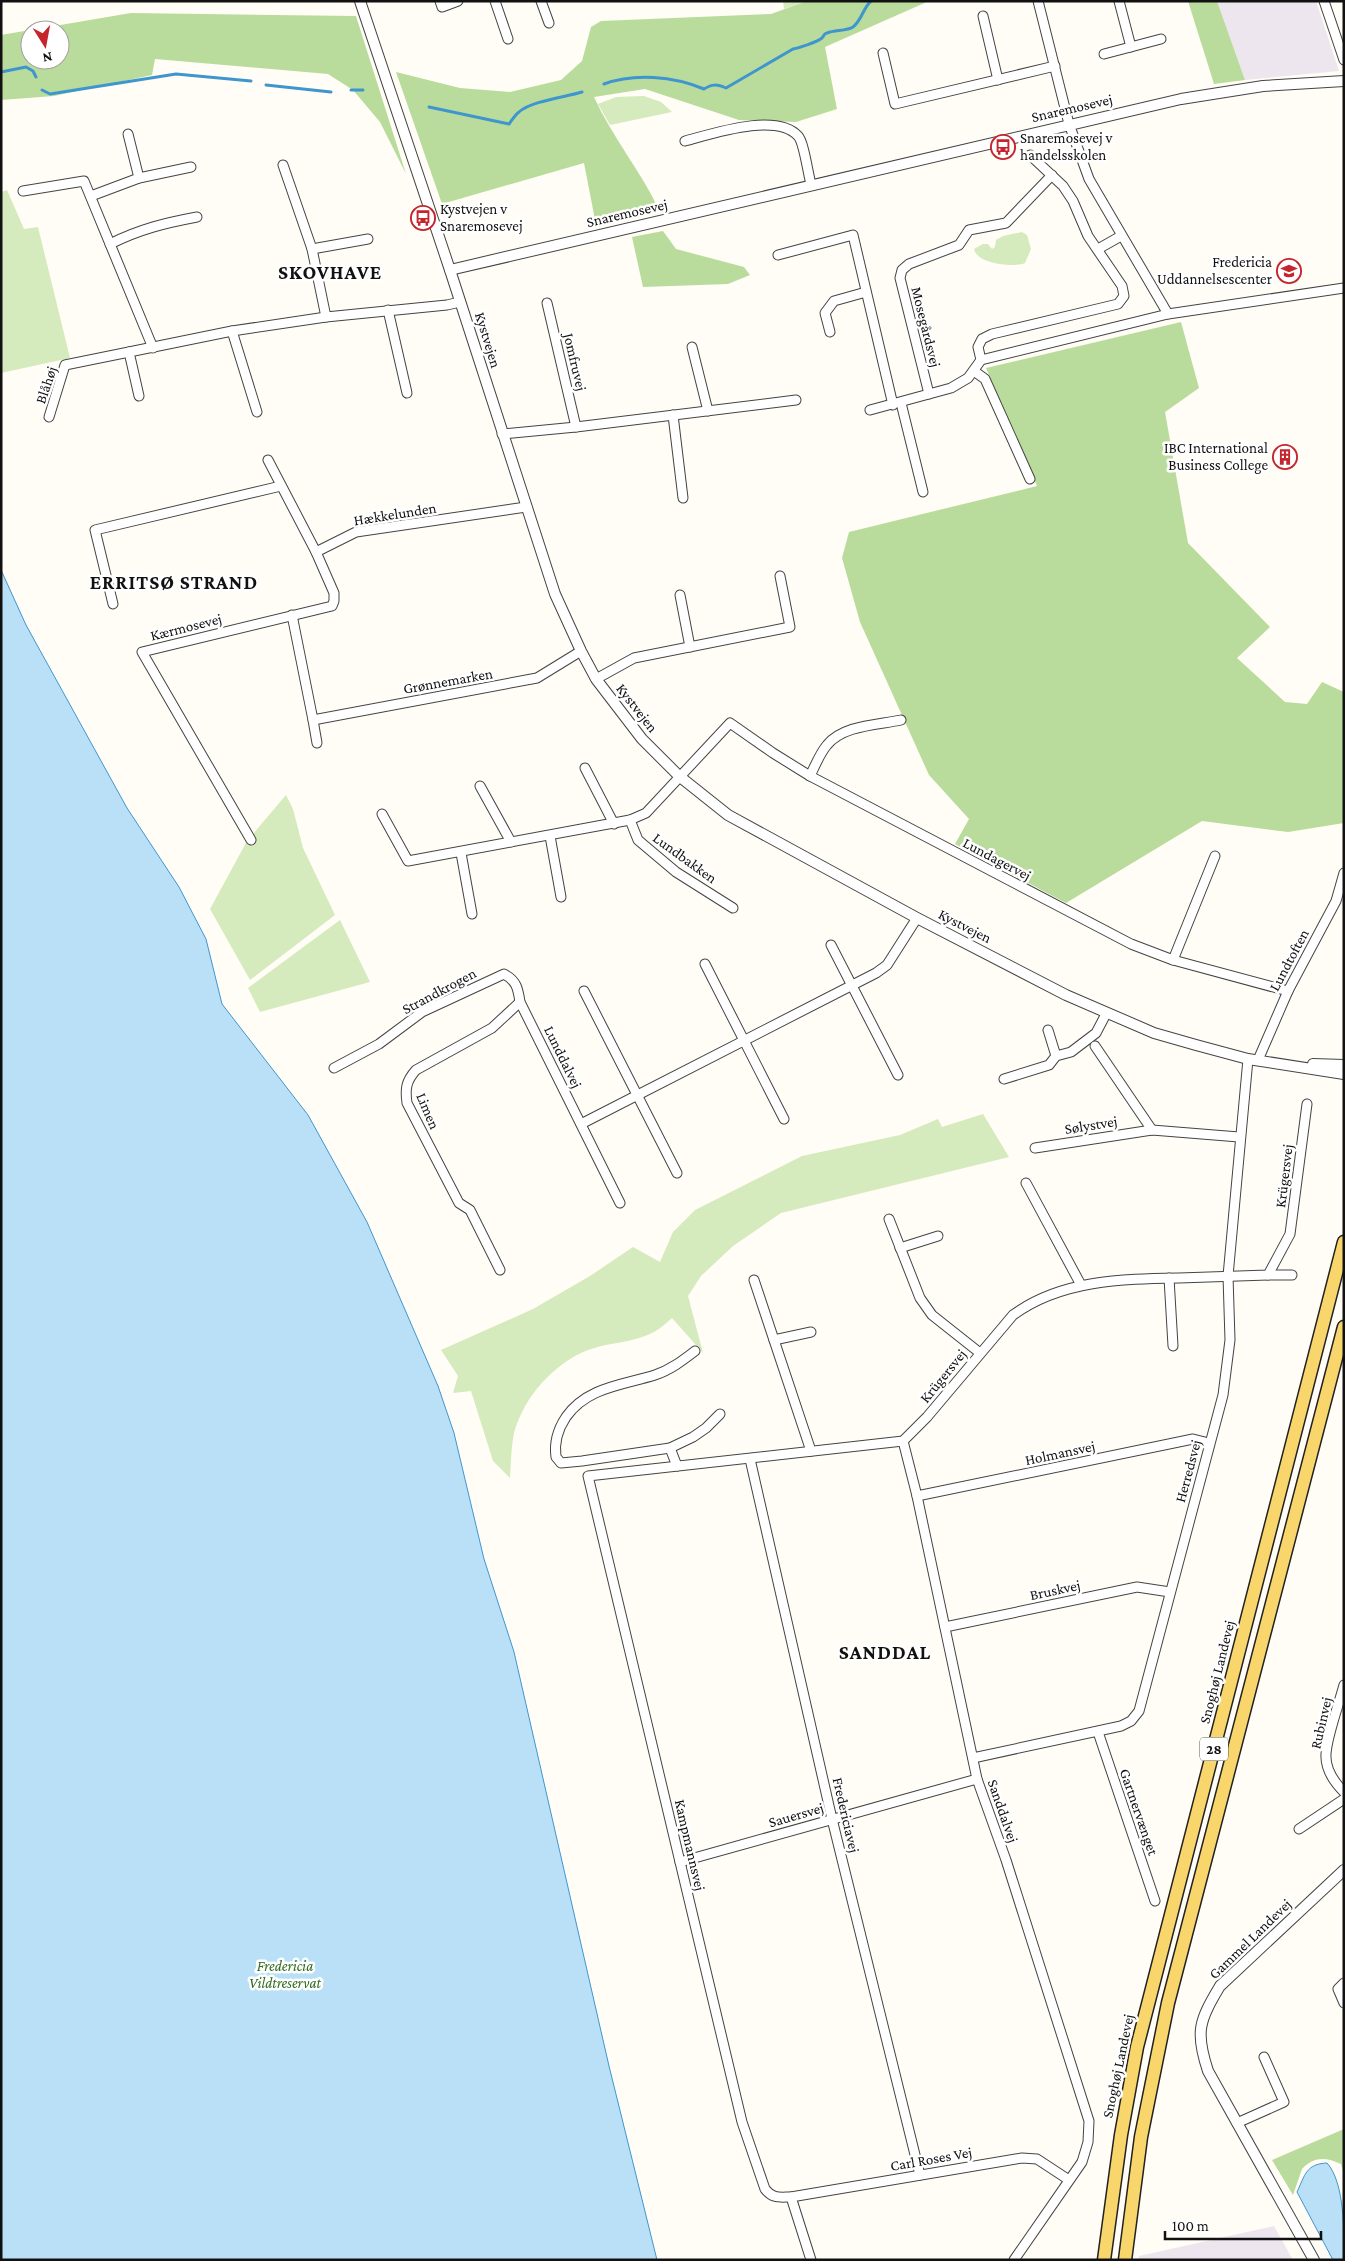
<svg xmlns="http://www.w3.org/2000/svg" width="1345" height="2261" viewBox="0 0 1345 2261" font-family="'Crimson Pro',serif">
<rect width="100%" height="100%" fill="#fffdf5"/>
<!-- industrial -->
<g fill="#eee6ef">
<path d="M1217,1h99l23,70 -94,9z"/>
<path d="M1274,2226l19,34h-155l1,-4z"/>
</g>
<!-- green -->
<g fill="#d5ebbd">
<path d="M783,1h24l-23,8z"/>
<path d="M644,96l17,6 11,10 -62,13 -12,-21 18,-7z"/>
<path d="M7,190l17,39 14,-2 32,131 -69,15v-181z"/>
<path d="M1022,232l5,3 4,14 -6,14c-12,5 -48,1 -51,-14l9,-5h5l4,5 3,-2 1,-7 7,-4z"/>
<path d="M286,795l7,14 10,39 32,67 -85,65 -40,-71 37,-68z"/>
<path d="M340,920l30,62 -110,30 -12,-24z"/>
<path d="M983,1114l26,43 -228,56 -48,33 -32,30 -13,20 15,57 -31,-35c-6,5 -12,11 -18,14 -20,11 -45,10 -66,18 -35,14 -64,47 -74,83 -3,15 -3,31 -4,45l-17,-17 -22,-70 -18,2 5,-17 -17,-26 92,-41 57,-33 43,-29 27,15 13,-30 22,-22 107,-54 98,-21 38,-16 4,8z"/>
</g>
<!-- forest -->
<g fill="#b9dc9c">
<path d="M807,1h122l-104,46 12,62 -41,13 -57,-2 -94,-31 -51,8c18,40 47,74 65,113l-63,15 -12,-62 -142,41 -46,-132 64,16 50,4 51,-12 21,-19 9,-34 10,-6 170,-7z"/>
<path d="M1188,1h29l28,79 -31,4z"/>
<path d="M131,13l225,3 50,158 -26,-52 -27,-32 -25,-16 -173,-15 -3,16 -98,21 -53,4v-65l29,-5v30h30v-30h-29z"/>
<path d="M663,231l13,18 68,18 6,8 -22,9 -85,3 -11,-50z"/>
<path d="M1181,322l18,66 -34,24 23,131 82,84 -33,31 48,44 22,2 15,-22 22,10v131l-56,9 -86,-11 -136,82 -111,-59 14,-25 -40,-44 -69,-153 -18,-64 7,-26 188,-46 -51,-118z"/>
<path d="M1344,2129v46l-3,-11c-15,-7 -27,-8 -39,5l-9,26 -21,-35z"/>
</g>
<!-- water -->
<g fill="#b9e0f7" stroke="#3f96cf">
<path d="M1,570l25,55 101,183 52,79 27,52 16,65 86,111 59,107 71,164 16,47 30,126 30,93 95,414 48,194h-656z"/>
<path d="M1327,2163c18,20 17,70 17,97h-11l-36,-68c8,-17 9,-28 30,-29z"/>
</g>
<g fill="none" stroke-linecap="round" stroke-linejoin="round">
<!-- stream -->
<g stroke="#3f96cf" stroke-width="3">
<path d="M1,72l25,-5 7,4 3,6"/>
<path d="M604,84c30,-11 69,-8 100,5 8,-5 13,-5 22,-1l67,-39c6,-1 24,-7 29,-11 3,-3 1,-4 5,-5 8,-3 20,-2 26,-6 9,-7 10,-19 18,-26"/>
<path d="M266,85l65,7"/>
<path d="M42,90l8,4 126,-20 75,7"/>
<path d="M351,90h12"/>
<path d="M429,107l80,17c3,-4 6,-9 10,-12 12,-11 47,-15 63,-20"/>
</g>
<defs>
<g id="minor">
<path d="M440,1l2,6 16,-6"/>
<path d="M495,1l13,38"/>
<path d="M541,1l8,22"/>
<path d="M1038,1l31,123 20,55 79,135 176,-26"/>
<path d="M1119,1l12,46"/>
<path d="M1324,1l20,59"/>
<path d="M983,16l15,64"/>
<path d="M883,53l12,51 160,-38"/>
<path d="M1104,54l57,-15"/>
<path d="M128,134l11,44"/>
<path d="M685,141c27,-7 91,-29 113,-5 6,6 10,38 13,48"/>
<path d="M283,165l29,84 14,68"/>
<path d="M23,191l61,-10 69,167"/>
<path d="M91,196l48,-18 52,-11"/>
<path d="M110,244c30,-15 55,-21 87,-27"/>
<path d="M312,249l56,-10"/>
<path d="M1098,249l23,-13"/>
<path d="M778,255l75,-20 40,170"/>
<path d="M547,303l29,124"/>
<path d="M388,310l19,83"/>
<path d="M232,331l25,81"/>
<path d="M830,332l-5,-19 9,-12 32,-9"/>
<path d="M692,347l16,64"/>
<path d="M981,360l-3,-13 4,-8 10,-5 126,-30 6,-8 -2,-10 -34,-50 -15,-35 -10,-15 -33,-31"/>
<path d="M974,371l11,8 45,100"/>
<path d="M929,394l-29,-116 2,-8 7,-6 50,-19 10,-15 37,-7 46,-48"/>
<path d="M139,396l-10,-44 103,-21 94,-14 121,-12 13,-3"/>
<path d="M901,403l22,89"/>
<path d="M870,410l81,-22 17,-10 13,-18 187,-46"/>
<path d="M673,415l10,83"/>
<path d="M49,417l16,-52 64,-13"/>
<path d="M502,434l74,-7 220,-27"/>
<path d="M316,552l40,-20 170,-25"/>
<path d="M680,595l10,52"/>
<path d="M113,604l-18,-74 186,-44"/>
<path d="M292,615l21,105 224,-42 44,-27"/>
<path d="M596,679l38,-21 156,-31 -10,-51"/>
<path d="M313,720l4,23"/>
<path d="M585,768l29,56"/>
<path d="M810,776c5,-10 10,-23 17,-31 16,-20 51,-20 74,-25"/>
<path d="M480,786l31,56"/>
<path d="M382,814l26,47 222,-41 16,-7 84,-90 43,30 37,23 321,168 42,16 115,31"/>
<path d="M630,820l8,20 38,32 57,36"/>
<path d="M550,836l11,61"/>
<path d="M251,840l-109,-188 190,-46 2,-5v-8l-18,-41 -48,-92"/>
<path d="M461,853l11,61"/>
<path d="M831,945l67,130"/>
<path d="M1173,960l42,-104"/>
<path d="M705,964l79,155"/>
<path d="M584,991l93,182"/>
<path d="M1048,1030l8,26"/>
<path d="M1095,1046l57,84"/>
<path d="M1258,1060l30,-69 48,-90 8,-28"/>
<path d="M334,1068l45,-24 43,-32 82,-38c13,7 14,15 16,28l100,201"/>
<path d="M1004,1079l45,-14 7,-9 15,-4 25,-19 10,-19"/>
<path d="M581,1124l295,-151 11,-8 30,-47"/>
<path d="M1035,1148l117,-18 87,7"/>
<path d="M1026,1183l55,102"/>
<path d="M889,1219l31,79 12,17 48,38"/>
<path d="M900,1248l38,-12"/>
<path d="M500,1270l-30,-60 -11,-7 -52,-100c-2,-14 -1,-22 9,-33l76,-42 28,-26"/>
<path d="M1268,1275h24"/>
<path d="M1169,1278l4,68"/>
<path d="M754,1280l57,171"/>
<path d="M774,1340l37,-8"/>
<path d="M695,1351c-13,10 -25,19 -40,24 -32,10 -68,12 -89,42 -8,12 -12,26 -10,40l5,6 21,-2 88,-13 23,-11 13,-9 14,-14"/>
<path d="M903,1441l14,55 60,283 29,81 83,261 -1,21 -6,20 -68,98"/>
<path d="M670,1448l7,18"/>
<path d="M750,1459l82,360 88,356"/>
<path d="M917,1496l276,-57 16,4"/>
<path d="M945,1627l192,-40 33,5"/>
<path d="M1344,1685c-5,19 -17,51 -18,69 -1,15 8,28 18,38"/>
<path d="M1098,1732l57,169"/>
<path d="M973,1758l148,-32 10,-5 8,-10 84,-316 7,-55 -2,-64 20,-217"/>
<path d="M1299,1829l45,-30"/>
<path d="M680,1862l297,-83"/>
<path d="M1344,1983l-6,6 6,14"/>
<path d="M1237,2123l47,-21 -20,-45"/>
<path d="M1069,2180l-32,-21 -15,-1 -231,39c-12,0 -18,2 -26,-8l-23,-67 -154,-646 315,-35 24,-24 86,-102c48,-35 108,-36 166,-37 30,-1 59,-2 89,-3l22,-41 17,-130"/>
<path d="M791,2197l20,63"/>
</g>
<g id="tertiary">
<path d="M360,1l90,269 105,324 26,57 15,28 46,60 37,37 49,39 189,103 149,77 88,38 42,12 52,14 96,15"/>
<path d="M450,270l731,-171 82,-13 81,-5"/>
<path d="M1313,1064l31,1"/>
<path d="M1314,2260l-106,-189c-13,-39 -9,-50 12,-85l124,-116"/>
</g>
<g id="primary">
<path d="M1104,2260l17,-125 16,-88 207,-805"/>
<path d="M1125,2260l16,-123 27,-134 176,-676"/>
</g>
</defs>
<!-- minor casing -->
<use href="#minor" stroke="#444" stroke-width="11"/>
<!-- tertiary casing -->
<use href="#tertiary" stroke="#444" stroke-width="12"/>
<!-- primary casing -->
<use href="#primary" stroke="#222" stroke-width="15"/>
<!-- minor -->
<use href="#minor" stroke="#fff" stroke-width="9"/>
<!-- tertiary -->
<use href="#tertiary" stroke="#fff" stroke-width="10"/>
<!-- primary -->
<use href="#primary" stroke="#f9d66b" stroke-width="12"/>
</g>
<!-- icons -->
<defs>
<symbol id="bus-ring" viewBox="-11 -11 22 22"><circle r="9.5" fill="#fff" stroke="#c4262e" stroke-width="1.5"/><path d="M-5-6H5V4H4V6H2V4H-2V6H-4V4H-5ZM-3.5-4V0h7V-4ZM-3.5 1.2v1.5H-2V1.2ZM2 1.2v1.5H3.5V1.2Z" fill="#c4262e"/></symbol>
<symbol id="school-ring" viewBox="-11 -11 22 22"><circle r="9.5" fill="#fff" stroke="#c4262e" stroke-width="1.5"/><path d="M0-5L7-2L0 1L-7-2ZM-4 1L0 2.5L4 1V4Q0 6-4 4Z" fill="#c4262e"/></symbol>
<symbol id="building-ring" viewBox="-11 -11 22 22"><circle r="9.5" fill="#fff" stroke="#c4262e" stroke-width="1.5"/><path d="M-4-6H4V6H1V3H-1V6H-4ZM-2.5-4.3h1.7v1.8h-1.7ZM.8-4.3h1.7v1.8H.8ZM-2.5-1h1.7V.8h-1.7ZM.8-1h1.7V.8H.8Z" fill="#c4262e"/></symbol>
</defs>
<g fill-rule="evenodd">
<use href="#bus-ring" x="989" y="133" width="28" height="28"/>
<use href="#bus-ring" x="409" y="204" width="28" height="28"/>
<use href="#school-ring" x="1275" y="257" width="28" height="28"/>
<use href="#building-ring" x="1271" y="443" width="28" height="28"/>
</g>
<g text-anchor="middle" stroke-width="5" stroke-linejoin="round" paint-order="stroke">
<!-- shield labels -->
<rect fill="#fff" stroke="#585858" stroke-width="1" x="1200" y="1737.5" width="28" height="23" rx="4"/>
<g font-size="14" font-weight="bold" fill="#111">
<text x="1214" y="1754">28</text>
</g>
<!-- street labels -->
<g font-size="15" fill="#111" stroke="#fff">
<text transform="translate(1072 108) rotate(-13)" y="5">Snaremosevej</text>
<text transform="translate(627 213) rotate(-13)" y="5">Snaremosevej</text>
<text transform="translate(926 327) rotate(76)" y="5">Mosegårdsvej</text>
<text transform="translate(488 340) rotate(73)" y="5">Kystvejen</text>
<text transform="translate(575 362) rotate(77)" y="5">Jomfruvej</text>
<text transform="translate(46 385) rotate(-71)" y="5">Blåhøj</text>
<text transform="translate(395 514) rotate(-9)" y="5">Hækkelunden</text>
<text transform="translate(186 627) rotate(-14)" y="5">Kærmosevej</text>
<text transform="translate(448 681) rotate(-10)" y="5">Grønnemarken</text>
<text transform="translate(637 708) rotate(52)" y="5">Kystvejen</text>
<text transform="translate(685 858) rotate(36)" y="5">Lundbakken</text>
<text transform="translate(997 859) rotate(28)" y="5">Lundagervej</text>
<text transform="translate(965 926) rotate(27)" y="5">Kystvejen</text>
<text transform="translate(1289 960) rotate(-62)" y="5">Lundtoften</text>
<text transform="translate(439 991) rotate(-28)" y="5">Strandkrogen</text>
<text transform="translate(563 1057) rotate(64)" y="5">Lunddalvej</text>
<text transform="translate(428 1111) rotate(67)" y="5">Limen</text>
<text transform="translate(1091 1125) rotate(-9)" y="5">Sølystvej</text>
<text transform="translate(1284 1176) rotate(-83)" y="5">Krügersvej</text>
<text transform="translate(943 1376) rotate(-51)" y="5">Krügersvej</text>
<text transform="translate(1060 1453) rotate(-12)" y="5">Holmansvej</text>
<text transform="translate(1188 1471) rotate(-75)" y="5">Herredsvej</text>
<text transform="translate(1055 1590) rotate(-12)" y="5">Bruskvej</text>
<text transform="translate(1217 1672) rotate(-76)" y="5">Snoghøj Landevej</text>
<text transform="translate(1321 1723) rotate(-77)" y="5">Rubinvej</text>
<text transform="translate(1003 1811) rotate(71)" y="5">Sanddalvej</text>
<text transform="translate(1139 1812) rotate(71)" y="5">Gartnervænget</text>
<text transform="translate(796 1815) rotate(-16)" y="5">Sauersvej</text>
<text transform="translate(846 1815) rotate(77)" y="5">Fredericiavej</text>
<text transform="translate(690 1845) rotate(77)" y="5">Kampmannsvej</text>
<text transform="translate(1250 1939) rotate(-44)" y="5">Gammel Landevej</text>
<text transform="translate(1118 2066) rotate(-78)" y="5">Snoghøj Landevej</text>
<text transform="translate(931 2159) rotate(-10)" y="5">Carl Roses Vej</text>
</g>
<!-- poi labels -->
<g font-size="15" fill="#111" stroke="#fff" text-anchor="start">
<text x="1020" y="143">Snaremosevej v<tspan x="1020" dy="17">handelsskolen</tspan></text>
<text x="440" y="214">Kystvejen v<tspan x="440" dy="17">Snaremosevej</tspan></text>
<text x="1272" y="267" text-anchor="end">Fredericia<tspan x="1272" dy="17">Uddannelsescenter</tspan></text>
<text x="1268" y="453" text-anchor="end">IBC International<tspan x="1268" dy="17">Business College</tspan></text>
</g>
<!-- park labels -->
<g font-size="15" font-style="italic" fill="#2f6b1f" stroke="#fff">
<text x="285" y="1971">Fredericia<tspan x="285" dy="17">Vildtreservat</tspan></text>
</g>
<!-- district labels -->
<g font-size="20" font-weight="bold" letter-spacing="1" fill="#111" stroke="#fff">
<text x="330" y="279">SKOVHAVE</text>
<text x="174" y="589">ERRITSØ STRAND</text>
<text x="885" y="1659">SANDDAL</text>
</g>
</g>
<!-- border -->
<rect width="1345" height="2261" fill="none" stroke="#111111" stroke-width="5"/>
<!-- north arrow -->
<g transform="translate(45 45) rotate(169)"><circle r="24" fill="#ffffff" stroke="#a0a0a0"/>
<path d="M0-4L9 19L0 12L-9 19Z" fill="#c4262e"/>
<text y="-8" font-size="14" font-weight="bold" text-anchor="middle" fill="#111111">N</text>
</g>
<!-- scale -->
<path d="M1165 2231v8h156v-8" fill="none" stroke="#111111" stroke-width="2.5"/>
<text x="1172" y="2231" font-size="15" fill="#111111" stroke="#ffffff" stroke-width="4" paint-order="stroke">100 m</text>
</svg>
